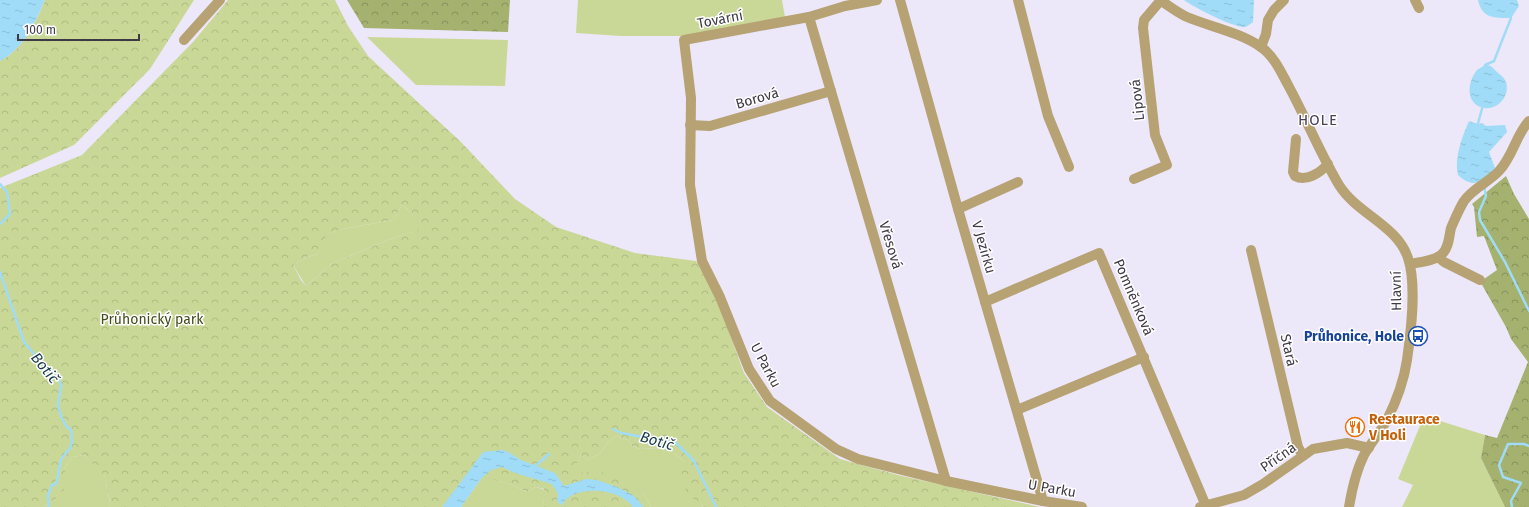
<svg xmlns="http://www.w3.org/2000/svg" width="1529" height="507" viewBox="0 0 1529 507" font-family="'Fira Sans',sans-serif">
<defs>
<pattern id="forest-crowns" width="20" height="18" patternUnits="userSpaceOnUse"><rect width="20" height="18" fill="#a4b16f"/><path d="M2 6a3 3 0 1 1 6 0M12 15a3 3 0 1 1 6 0" fill="none" stroke="#87915d"/></pattern>
<pattern id="park-crowns" width="20" height="18" patternUnits="userSpaceOnUse"><rect width="20" height="18" fill="#cad897"/><path d="M2 6a3 3 0 1 1 6 0M12 15a3 3 0 1 1 6 0" fill="none" stroke="#aeba84"/></pattern>
<pattern id="water-ripples" width="26" height="14" patternUnits="userSpaceOnUse"><rect width="26" height="14" fill="#a0dcf7"/><path d="M2 4q2-2 4 0t4 0M15 11q2-2 4 0t4 0" fill="none" stroke="#8bbed5"/></pattern>
</defs>
<rect width="100%" height="100%" fill="#ede7fa"/>
<!-- green -->
<g fill="#cad897">
<path d="M578,0h204l3,17 -102,19h-62l-45,-3z"/>
<path d="M367,37l141,3 -3,46 -89,-1z"/>
<path d="M402,205l10,8 7,17 -31,10 -57,24 -25,22 -13,-21 14,-8 11,-3 8,-20 17,-5 50,-9z"/>
<path d="M1424,416l61,19 -4,23 24,49h-103l11,-22 -15,-6z"/>
<path d="M616,436l12,4 4,6 8,3 27,-1 18,14 16,43 2,2h-52l-9,-16 -72,-17 11,-19 6,5 14,-7 6,-10z"/>
<path d="M84,455l20,19 6,29 -1,4h-65v-1l13,-8 7,-29 8,-12z"/>
<path d="M492,478l22,8 13,6 9,-5 9,3 -2,17h-82l20,-28z"/>
</g>
<!-- forest -->
<g fill="url(#forest-crowns)">
<path d="M347,0h163l-2,32 -144,-4z"/>
<path d="M1506,176l8,18 15,25v288h-24l-24,-49 4,-23 12,3 31,-76 -17,-23 -5,-12 -25,-44 3,-4 13,-9 -13,-34 -7,1 -3,-30 -2,-3z"/>
</g>
<!-- park -->
<g fill="url(#park-crowns)" fill-rule="evenodd">
<path d="M45,0h149l-44,69 -76,76 -74,33v-117c25,-14 34,-36 45,-61z"/>
<path d="M228,0h107l13,26 20,30 93,86 54,57 41,28 79,26 61,8 21,38 27,74 23,34 73,52 58,16 142,32h-337l-14,-12 -11,-17 7,-16 -18,-14 -27,1 -8,-3 -4,-6 -12,-4 -9,7 -6,10 -14,7 -6,-5 -10,19 27,-3 21,7 23,13 9,16h-108l1,-18 -8,-2 -9,5c-15,-7 -30,-14 -46,-13l-20,28h-352l1,-5 -6,-27 -20,-20 -12,2 -8,12 6,13 -13,16 -13,8v1h-44v-319l82,-33 111,-113zM402,205l10,8 6,17 -30,10 -57,24 -25,22 -5,-6 -8,-15 14,-8 11,-3 9,-20 16,-5 50,-9z"/>
</g>
<!-- water -->
<g fill="url(#water-ripples)">
<path d="M0,0h45c-12,26 -19,46 -45,61z"/>
<path d="M1184,0h70l-1,22c-3,2 -5,4 -8,5 -11,1 -52,-20 -61,-27z"/>
<path d="M1478,0h39l2,6 -8,12c-16,0 -29,1 -33,-18z"/>
<path d="M1485,65c6,0 7,2 11,6 3,3 8,6 10,11 5,17 -13,32 -28,24 -13,-8 -9,-26 -1,-36 2,-2 6,-3 8,-5z"/>
<path d="M1469,121l8,3 5,-1 4,3 19,-1 2,7 -18,20 6,16c-2,8 -17,18 -26,14 -4,-1 -8,-4 -11,-7 -4,-17 4,-38 11,-54z"/>
<path d="M503,450l5,2 13,8 34,13 9,13 22,-7 11,1 20,7 16,8 11,12h-11c-11,-17 -49,-22 -65,-9 -2,1 -4,4 -6,7l-5,-3 1,-8 -6,-10 -37,-11 -13,-6 -11,3 -10,9 -20,28h-19l41,-55z"/>
</g>
<g fill="none" stroke-linecap="round" stroke-linejoin="round">
<!-- stream -->
<g stroke="#a0dcf7" stroke-width="2.5">
<path d="M1485,68v-3l9,-4 17,-43 -2,-3"/>
<path d="M1477,127l6,-22"/>
<path d="M0,184l7,8 3,22 -10,10"/>
<path d="M1484,186l2,10 -7,16 1,8 25,42 24,49"/>
<path d="M0,272l24,70 21,25 14,13 2,5 -3,21 3,10 5,10 5,4 1,11 -2,7 -9,11 -4,22 -1,3 -4,1 -4,11 1,11"/>
<path d="M613,429l8,4 55,10 18,18 22,46"/>
<path d="M533,468l16,-14"/>
<path d="M1512,507l-1,-6 10,-18 -18,-6 -4,-12 9,-21h16l5,2"/>
</g>
<!-- minor -->
<g stroke="#b6a273" stroke-width="10">
<path d="M877,0l-32,6 -36,11 -125,23 7,58 -1,87 12,76 18,36 29,72 21,32 66,48 22,10 88,22 97,20 39,6"/>
<path d="M900,0l58,209 85,292"/>
<path d="M1018,0l30,116 21,51"/>
<path d="M1160,0c9,6 18,13 27,17 24,10 52,15 74,30 13,9 20,25 27,38 18,33 32,68 51,100 18,29 58,40 69,73 9,27 3,74 -1,102 -3,20 -11,42 -20,60 -7,12 -16,23 -23,35 -8,16 -12,34 -15,52"/>
<path d="M1415,0l4,8"/>
<path d="M809,17l137,464"/>
<path d="M184,40l36,-40"/>
<path d="M1261,47l5,-13 2,-14 6,-10 10,-10"/>
<path d="M690,125l20,1 121,-35"/>
<path d="M1296,139l-3,33 2,4c11,6 25,-3 33,-12"/>
<path d="M1134,179l33,-14 -12,-30 -12,-107 1,-8 17,-20"/>
<path d="M958,209l60,-27"/>
<path d="M1251,250l47,197 5,9"/>
<path d="M1438,257l6,5 36,18"/>
<path d="M1410,264c9,-2 25,-3 32,-10 7,-6 7,-18 9,-26 4,-9 8,-19 13,-27 9,-13 25,-19 35,-30 14,-15 17,-36 30,-50"/>
<path d="M985,302l114,-49 107,253"/>
<path d="M1017,410l127,-53"/>
<path d="M1200,507l44,-12 19,-11 50,-35 34,-6 22,5"/>
</g>
</g>
<!-- icons -->
<defs>
<symbol id="bus-ring" viewBox="-11 -11 22 22"><circle r="9.5" fill="#fff" stroke="#1a4fb4" stroke-width="1.5"/><path d="M-5-6H5V4H4V6H2V4H-2V6H-4V4H-5ZM-3.5-4V0h7V-4ZM-3.5 1.2v1.5H-2V1.2ZM2 1.2v1.5H3.5V1.2Z" fill="#1a4fb4"/></symbol>
<symbol id="restaurant-ring" viewBox="-11 -11 22 22"><circle r="9.5" fill="#fff" stroke="#e8710a" stroke-width="1.5"/><path d="M-5-6h1v4h1v-4h1v4h1v-4h1v5L-1.5 .5V6h-2V.5L-5-1ZM5-6V6H3V1.5H1.5Q1.5-4 5-6Z" fill="#e8710a"/></symbol>
</defs>
<g fill-rule="evenodd">
<use href="#bus-ring" x="1407" y="325" width="22" height="22"/>
<use href="#restaurant-ring" x="1344" y="416" width="22" height="22"/>
</g>
<g text-anchor="middle" stroke-width="3" stroke-linejoin="round" paint-order="stroke">
<!-- street labels -->
<g font-size="14" fill="#3d3945" stroke="#fff">
<text transform="translate(720 19) rotate(-11)" y="5">Tovární</text>
<text transform="translate(757 98) rotate(-16)" y="5">Borová</text>
<text transform="translate(1137 100) rotate(-96)" y="5">Lipová</text>
<text transform="translate(891 245) rotate(73)" y="5">Vřesová</text>
<text transform="translate(984 247) rotate(74)" y="5">V Jezírku</text>
<text transform="translate(1396 291) rotate(-91)" y="5">Hlavní</text>
<text transform="translate(1134 297) rotate(67)" y="5">Pomněnková</text>
<text transform="translate(1289 350) rotate(77)" y="5">Stará</text>
<text transform="translate(766 365) rotate(62)" y="5">U Parku</text>
<text transform="translate(1278 457) rotate(-35)" y="5">Příčná</text>
<text transform="translate(1052 488) rotate(10)" y="5">U Parku</text>
</g>
<!-- park labels -->
<g font-size="14" fill="#434b1a" stroke="#fff">
<text x="152" y="324">Průhonický park</text>
</g>
<!-- transit labels -->
<g font-size="14" font-weight="bold" fill="#164399" stroke="#fff" text-anchor="end">
<text x="1404" y="341">Průhonice, Hole</text>
</g>
<!-- food labels -->
<g font-size="14" font-weight="bold" fill="#c56008" stroke="#fff" text-anchor="start">
<text x="1369" y="424">Restaurace<tspan x="1369" dy="16">V Holi</tspan></text>
</g>
<!-- neighbourhood labels -->
<g font-size="15" letter-spacing="1" fill="#4a415a" stroke="#fff">
<text x="1318" y="125">HOLE</text>
</g>
<!-- water labels -->
<g font-size="15" font-style="italic" fill="#153947" stroke="#fff">
<text transform="translate(45 368) rotate(51)" y="5">Botič</text>
<text transform="translate(657 441) rotate(16)" y="5">Botič</text>
</g>
</g>
<!-- scale -->
<path d="M18 34v6h121v-6" fill="none" stroke="#3d3945" stroke-width="2"/>
<text x="24" y="34" font-size="12" fill="#3d3945" stroke="#ffffff" stroke-width="3" paint-order="stroke">100 m</text>
</svg>
